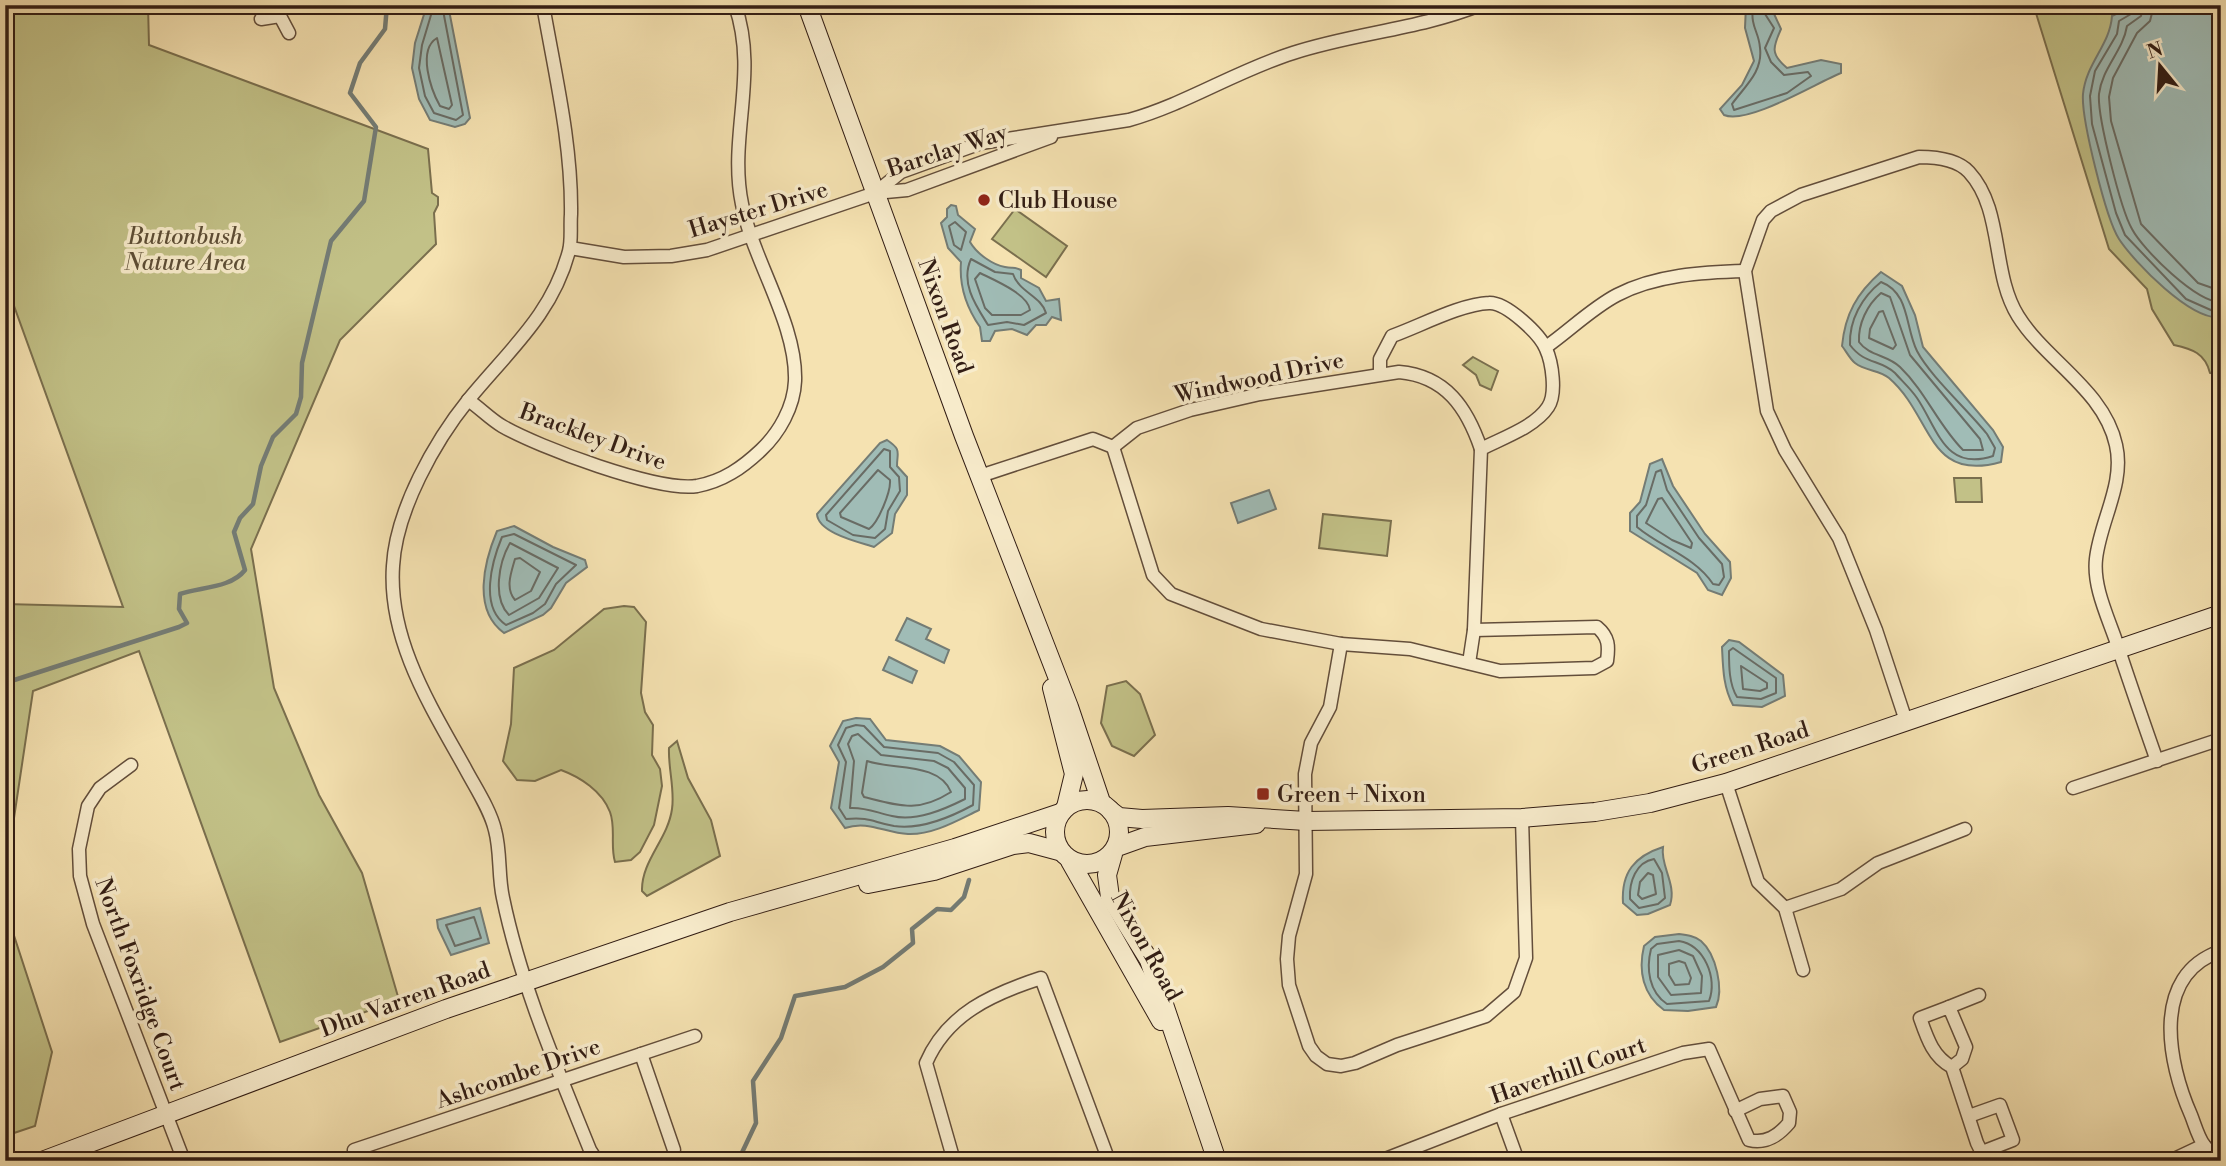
<svg xmlns="http://www.w3.org/2000/svg" width="2226" height="1166" viewBox="0 0 2226 1166" font-family="'Libre Bodoni',serif">
<rect width="100%" height="100%" fill="#f5e2b1"/>
<filter id="stains"><feTurbulence type="fractalNoise" baseFrequency=".00286" numOctaves="4"/><feColorMatrix values="0 0 0 0 .2 0 0 0 0 .09 0 0 0 0 .02 0 0 0 .5 -.17"/></filter>
<radialGradient id="worn" r=".72"><stop offset=".6" stop-color="#630" stop-opacity="0"/><stop offset="1" stop-color="#630" stop-opacity=".3"/></radialGradient>
<!-- green -->
<g fill="#c2c187" stroke="#7a6f4e" stroke-width="2">
<path d="M5,5h143l1,40 279,104 4,44 6,4v8l-4,8 2,31 -96,96 -89,209 23,139 45,107 43,78 37,127 -119,42 -141,-391 -106,40 -28,187v-274l118,3 -118,-326z"/>
<path d="M2050,5h171v382l-6,-13 -5,-1c-5,-20 -18,-24 -36,-28l-22,-36 -5,-20 -38,-40 -74,-239z"/>
<path d="M1015,209l52,37 -21,31 -54,-38z"/>
<path d="M1473,357l25,14 -7,19 -11,-5 -4,-10 -13,-10z"/>
<path d="M1954,478h27l1,24h-26z"/>
<path d="M1323,514l68,7 -4,35 -68,-8z"/>
<path d="M624,606l10,1 12,15 -5,71 4,19 8,13 -1,30 8,14 2,17 -8,39 -14,27 -9,8 -16,2c-5,-16 1,-34 -5,-50 -8,-21 -30,-35 -49,-42l-26,11 -18,-1 -14,-19 8,-37 3,-56 40,-18 50,-41z"/>
<path d="M1126,681l14,13 15,41 -21,21 -22,-10 -11,-23 6,-37z"/>
<path d="M677,741l11,37 23,42 9,36 -73,40 -5,-5c-1,-30 26,-52 30,-82 3,-20 -4,-41 -3,-61z"/>
<path d="M5,908l47,144 -17,74 -30,10z"/>
</g>
<!-- water -->
<g fill="#a0bcb6" stroke="#747c75" stroke-width="2">
<path d="M427,5h21l22,113 -5,6 -10,3 -25,-7 -11,-21 -7,-31 3,-25z"/>
<path d="M1746,5h24l11,24c-8,18 -11,25 6,39l34,-8 20,4v9c-25,10 -93,52 -117,42l-4,-6 22,-24 12,-24 -9,-33z"/>
<path d="M2134,5h87v312c-29,5 -87,-55 -102,-78 -13,-20 -38,-121 -36,-145 3,-31 27,-49 29,-78z"/>
<path d="M951,205l5,1 2,9 17,14 -5,13c7,12 23,23 35,25 8,2 8,-1 16,3v8l18,10 7,13 13,-2 2,21 -9,-3 -6,8h-10l-9,10 -15,-6 -17,2 -5,10h-8l-2,-14c-14,-20 -21,-40 -19,-65l-13,-14 -7,-25 6,-6v-8z"/>
<path d="M1881,272l21,14 13,29 8,32 70,83 10,17 -2,15c-74,21 -68,-46 -112,-84 -9,-8 -24,-7 -34,-15 -5,-4 -9,-12 -13,-17 3,-32 15,-53 39,-74z"/>
<path d="M887,440c15,10 10,12 10,26l10,11v18l-12,19 -3,19 -18,14c-15,-5 -56,-14 -57,-33l63,-71z"/>
<path d="M1662,459l11,27 32,48 25,28 1,16 -9,17 -14,-5 -11,-17 -67,-42v-18l10,-11 10,-38z"/>
<path d="M1269,490l7,19 -38,14 -7,-20z"/>
<path d="M514,526l39,21 32,13 2,7 -21,16 -15,25 -8,7 -39,18c-32,-23 -20,-71 -7,-102z"/>
<path d="M907,618l24,11 -5,10 23,11 -5,13 -48,-23z"/>
<path d="M1729,640l10,2 44,33 2,21 -23,11 -29,-2c-10,-18 -10,-38 -11,-58z"/>
<path d="M889,657l28,14 -5,12 -29,-13z"/>
<path d="M856,718l14,1 16,21 54,6 19,10 22,26 -2,28c-21,10 -46,25 -71,24 -23,-1 -40,-14 -63,-6l-14,-20 8,-46 -9,-16 13,-25z"/>
<path d="M1663,847c-3,19 14,37 7,58l-22,9 -11,1 -14,-12c-2,-31 12,-47 40,-56z"/>
<path d="M480,908l9,35 -38,12 -13,-27 -1,-8z"/>
<path d="M1679,934c8,1 16,2 22,7 15,13 23,48 15,66l-28,4 -24,-1c-21,-15 -26,-39 -20,-64l11,-9z"/>
</g>
<g fill="none" stroke-linecap="round" stroke-linejoin="round">
<!-- shore -->
<g stroke="#696c65" stroke-width="2">
<path d="M434,5l-12,40 -3,23 6,28 9,17 22,7 7,-5 -21,-110"/>
<path d="M1753,5c-3,23 6,26 7,43 3,24 -15,38 -28,56l2,6 53,-17 24,-17 -3,-4 -24,3 -13,-13 -6,-14 9,-20 -9,-14 -1,-9"/>
<path d="M2134,5l-3,9 -12,7 -2,13 -22,37 -5,25 2,28 24,89 9,22 61,64 27,12h8"/>
<path d="M2143,5l-2,11 -14,10c-4,25 -25,42 -28,68 -2,22 22,116 33,135 11,21 65,74 89,73"/>
<path d="M2154,5l-4,16 -13,12 -24,45 -4,19 2,24 30,103 57,59 23,8"/>
<path d="M437,38l15,67 -3,4 -9,-3c-9,-16 -23,-56 -3,-68z"/>
<path d="M955,222l11,10 -5,18 -7,-5 -5,-19z"/>
<path d="M971,259l24,13 18,2c6,18 28,22 33,39l-22,12 -17,-3 -19,3c-12,-19 -28,-42 -17,-66z"/>
<path d="M980,273c14,7 48,21 50,37l-9,5h-29l-7,-7 -10,-29z"/>
<path d="M1881,282c29,11 24,45 36,69 13,25 51,59 70,83l8,14 -2,8c-48,16 -55,-27 -76,-58 -6,-9 -15,-17 -22,-25 -15,-14 -30,-8 -45,-28 -1,-25 12,-48 31,-63z"/>
<path d="M1881,293l9,4 20,58 70,84 3,11h-20c-25,-25 -37,-58 -63,-83 -12,-12 -31,-11 -41,-25 -1,-18 8,-37 22,-49z"/>
<path d="M1883,311l13,34 -3,4 -24,-11 1,-9 9,-17z"/>
<path d="M884,449l6,2v16l9,10 1,14 -12,20 -3,18 -10,9 -22,-3 -26,-15 -1,-5z"/>
<path d="M878,470l12,10c1,12 -12,43 -21,49l-28,-12 -1,-4z"/>
<path d="M1661,470l6,20 32,48 23,26 2,13 -5,8 -6,-1c-19,-28 -51,-36 -76,-57v-11l9,-11 10,-33z"/>
<path d="M1662,498l30,45 -1,5 -19,-8 -26,-17 12,-24z"/>
<path d="M514,534l62,31 -20,19 -11,20 -12,9 -27,12c-27,-18 -14,-64 -4,-88z"/>
<path d="M510,543l48,25 -19,30 -30,17c-17,-17 -10,-53 1,-72z"/>
<path d="M520,558l20,14 -9,19 -16,9c-10,-12 -4,-27 0,-41z"/>
<path d="M1733,648l43,30v15l-15,6 -24,-2c-8,-13 -8,-31 -8,-46z"/>
<path d="M1741,666l26,17v5l-7,3 -17,-2z"/>
<path d="M856,725l8,1 20,21 54,6 16,9 20,23 -1,20c-22,12 -52,25 -79,21 -22,-4 -23,-9 -48,-7l-7,-11 7,-46 -8,-17 8,-17z"/>
<path d="M858,734l23,21 53,6 14,7 17,20v11c-20,10 -49,23 -73,17 -15,-3 -26,-9 -42,-8l4,-47 -6,-17 4,-8z"/>
<path d="M867,761c26,9 72,1 84,31 -33,21 -51,14 -87,5l-2,-4z"/>
<path d="M1654,859l8,14 3,25 -7,6 -19,4 -9,-9c-1,-17 6,-37 24,-40z"/>
<path d="M1648,873l5,2 3,19 -14,5 -4,-4 2,-13z"/>
<path d="M474,917l7,21 -26,8 -9,-21z"/>
<path d="M1679,941c25,4 39,37 30,60l-42,3c-18,-12 -21,-35 -16,-55l6,-5z"/>
<path d="M1679,950l14,6 9,20 -1,17 -30,2 -13,-18v-22z"/>
<path d="M1679,961l6,2 6,15 -2,6 -14,1 -6,-10v-11z"/>
</g>
<!-- stream -->
<g stroke="#747c75" stroke-width="4.5">
<path d="M5,683l174,-56 8,-4 -8,-14 1,-15c21,-7 51,-6 65,-24l-11,-38 6,-14 13,-14 8,-38 12,-29 23,-23 5,-17 1,-34 29,-122 33,-40 12,-74 -26,-34 10,-30 25,-34 2,-24"/>
<path d="M738,1161l18,-38 -3,-42 28,-43 14,-42 50,-9 38,-20 30,-24 -1,-14 25,-20 14,1 13,-13 5,-17"/>
</g>
<defs>
<g id="street">
<path d="M280,5v11l9,17"/>
<path d="M543,5c12,69 29,139 28,209 -1,12 1,26 -2,37 -17,64 -60,99 -100,148 -34,42 -73,111 -76,167 -5,74 38,141 72,202 10,19 25,41 30,62 6,22 3,46 8,68 18,87 54,170 87,252l7,11"/>
<path d="M261,19l19,-3"/>
<path d="M875,193l26,-21 80,-29 148,-23c57,-16 107,-49 164,-67 61,-20 127,-24 187,-48"/>
<path d="M570,248l54,9 47,-1 36,-6 168,-57 32,-3 144,-53"/>
<path d="M1546,347c23,-16 46,-39 71,-52 38,-20 86,-23 128,-24"/>
<path d="M1380,374v-15l12,-23c28,-10 69,-32 97,-33 17,-1 51,31 57,46 6,13 11,45 2,58 -13,20 -46,31 -67,42l-7,181 -5,33"/>
<path d="M468,400c12,8 22,19 34,26 36,21 156,66 195,60 26,-5 45,-18 64,-36 18,-17 33,-43 34,-69 2,-57 -42,-120 -53,-177 -14,-67 17,-130 -7,-199"/>
<path d="M1113,447l40,128 18,19 90,35 80,15 69,5 90,22 94,-3 13,-7c2,-15 2,-24 -10,-34l-123,3"/>
<path d="M980,476l113,-37 20,8 24,-19 53,-18 70,-16 139,-22c47,4 68,36 82,77"/>
<path d="M1341,644l-11,63 -19,36 -6,31 1,100 -17,62 -2,23 2,26 20,61 7,10 11,8 14,2 14,-3 42,-18 89,-29 28,-24 12,-34 -4,-140"/>
<path d="M1906,721l-30,-91 -37,-92 -54,-88 -18,-39 -22,-140 18,-51 8,-9 30,-16 118,-38c17,0 38,2 50,15 35,38 22,101 49,144 28,45 86,74 98,129 9,39 -16,76 -20,114 -3,27 11,56 20,82 13,40 27,80 41,120"/>
<path d="M131,765l-31,23 -12,18 -9,43 1,27 13,48 91,237"/>
<path d="M1726,783l32,99 27,26 18,62"/>
<path d="M2073,788l148,-49"/>
<path d="M1785,908l56,-19 37,-26 87,-34"/>
<path d="M2221,951c-71,24 -53,112 -30,164 4,10 7,22 13,30 4,6 12,10 17,15"/>
<path d="M1949,1007l30,-12"/>
<path d="M641,1054l33,96"/>
<path d="M1952,1067l10,-8 4,-12 -17,-40 -29,11c7,20 13,39 32,49l25,76 9,18"/>
<path d="M1501,1114l17,47"/>
<path d="M1969,1116l31,-11 13,35 -31,12"/>
<path d="M354,1150l341,-114"/>
<path d="M954,1161l-28,-98c21,-49 66,-69 115,-85l68,183"/>
<path d="M1380,1161l121,-47 182,-61 26,-4 40,91c17,4 29,-4 40,-17l1,-11 -7,-16 -23,3 -25,12"/>
<path d="M2170,1161l34,-16"/>
</g>
<g id="secondary">
<path d="M807,5l157,431 105,271 32,95"/>
<path d="M1052,688l22,86 -8,33"/>
<circle cx="1087" cy="832" r="32"/>
<path d="M1111,811l8,6 23,2 86,-3 78,5 216,-3 73,-6 55,-9 76,-20 495,-169"/>
<path d="M1117,847l28,-10 111,-13"/>
<path d="M1113,854l-6,21 3,22 39,63 68,201"/>
<path d="M1070,861l91,160"/>
<path d="M868,884l66,-13 79,-26 16,-2 30,8"/>
<path d="M42,1161l404,-152 284,-97 225,-64 105,-35"/>
</g>
</defs>
<!-- street casing -->
<use href="#street" stroke="#634e3b" stroke-width="15"/>
<!-- secondary casing -->
<use href="#secondary" stroke="#321d14" stroke-width="20"/>
<!-- street -->
<use href="#street" stroke="#f8eccc" stroke-width="12"/>
<!-- secondary -->
<use href="#secondary" stroke="#f8eccc" stroke-width="18"/>
</g>
<!-- markers -->
<g fill="#8f2418" stroke="#f8eccc" stroke-width="2.5">
<circle cx="984" cy="200" r="7"/>
<rect x="1256" y="787" width="14" height="14" rx="3.5"/>
</g>
<g text-anchor="middle" stroke-width="7" stroke-linejoin="round" paint-order="stroke">
<!-- street labels -->
<g font-size="23" fill="#321d14" stroke="#f8eccc">
<text transform="translate(947 150) rotate(-18)" y="8">Barclay Way</text>
<text transform="translate(758 209) rotate(-17)" y="8">Hayster Drive</text>
<text transform="translate(946 316) rotate(70)" y="8">Nixon Road</text>
<text transform="translate(1259 377) rotate(-12)" y="8">Windwood Drive</text>
<text transform="translate(593 436) rotate(20)" y="8">Brackley Drive</text>
<text transform="translate(1750 747) rotate(-18)" y="8">Green Road</text>
<text transform="translate(1147 946) rotate(61)" y="8">Nixon Road</text>
<text transform="translate(141 984) rotate(70)" y="8">North Foxridge Court</text>
<text transform="translate(405 999) rotate(-20)" y="8">Dhu Varren Road</text>
<text transform="translate(1568 1070) rotate(-19)" y="8">Haverhill Court</text>
<text transform="translate(518 1073) rotate(-19)" y="8">Ashcombe Drive</text>
</g>
<!-- poi labels -->
<g font-size="23" fill="#321d14" stroke="#f8eccc" text-anchor="start">
<text x="998" y="208">Club House</text>
<text x="1277" y="802">Green + Nixon</text>
</g>
<!-- park labels -->
<g font-size="23" font-style="italic" fill="#5d4e36" stroke="#f8eccc">
<text x="185" y="244">Buttonbush<tspan x="185" dy="26">Nature Area</tspan></text>
</g>
</g>
<!-- margin -->
<rect width="2226" height="1166" fill="none" stroke="#f5e2b1" stroke-width="28"/>
<rect x="7" y="7" width="2212" height="1152" fill="none" stroke="#321d14" stroke-width="3.5"/>
<rect x="14" y="14" width="2198" height="1138" fill="none" stroke="#321d14" stroke-width="2"/>
<!-- north arrow -->
<g transform="translate(2160 66) rotate(342)" stroke="#f8eccc" stroke-width="5" paint-order="stroke">
<path d="M0-5L12 26L0 18L-12 26Z" fill="#321d14"/>
<text y="-10" font-size="19" font-weight="bold" text-anchor="middle" fill="#321d14">N</text>
</g>
<rect width="100%" height="100%" filter="url(#stains)"/>
<rect width="100%" height="100%" fill="url(#worn)"/>
</svg>
